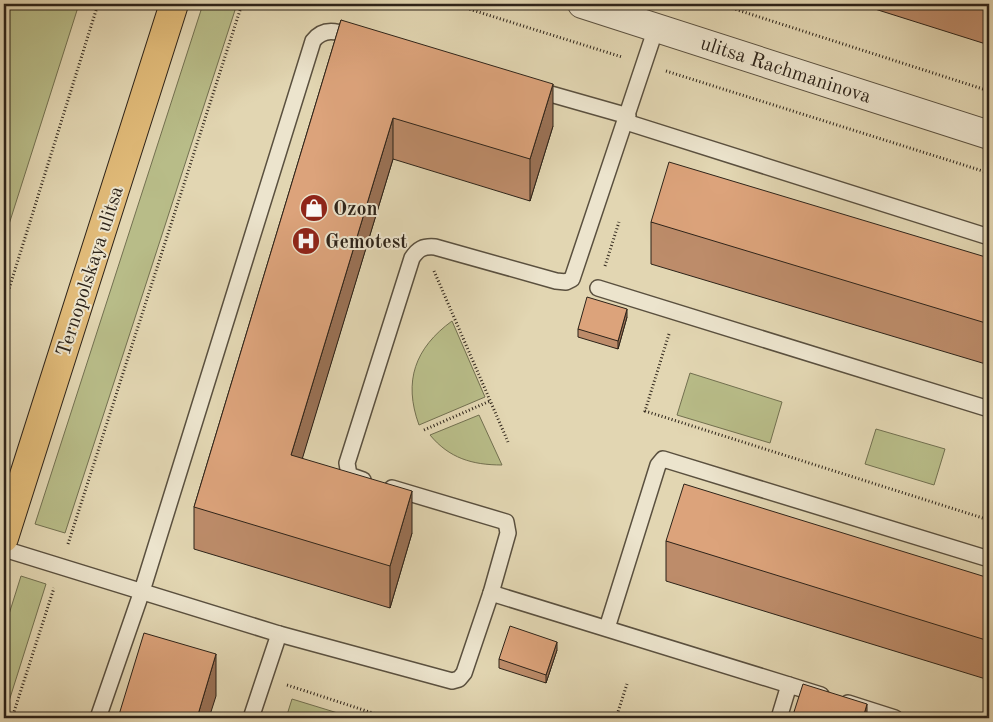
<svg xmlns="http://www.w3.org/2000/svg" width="993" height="722" viewBox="0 0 993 722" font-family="'Old Standard TT',serif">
<rect width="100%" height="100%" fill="#e2d6b2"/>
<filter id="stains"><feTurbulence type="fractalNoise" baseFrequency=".004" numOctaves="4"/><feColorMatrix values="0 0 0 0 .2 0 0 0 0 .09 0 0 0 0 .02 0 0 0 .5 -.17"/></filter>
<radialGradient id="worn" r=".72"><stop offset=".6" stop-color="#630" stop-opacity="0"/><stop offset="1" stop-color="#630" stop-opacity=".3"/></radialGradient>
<!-- green -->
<g fill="#b8bc88" stroke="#727050">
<path d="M4,4h75l-75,236z"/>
<path d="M203,4h34l-172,529 -30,-9z"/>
<path d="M452,321l33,76 -66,28c-16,-44 -4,-77 33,-104z"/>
<path d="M690,373l92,29 -12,41 -93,-28z"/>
<path d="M479,415l23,50c-30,0 -53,-7 -72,-30z"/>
<path d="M876,429l69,20 -11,36 -69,-21z"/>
<path d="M21,576l25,8 -42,133v-87z"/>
<path d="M292,699l62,19h-68z"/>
</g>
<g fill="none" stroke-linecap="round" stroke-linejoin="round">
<defs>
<g id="lane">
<path d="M533,89l95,27"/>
<path d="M626,122l363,115"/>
<path d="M598,288l391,121"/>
<path d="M363,480l-14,-5 -2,-12 65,-205c6,-9 11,-12 23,-11l121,34 10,1 6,-3 84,-251"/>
<path d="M392,488l114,34 2,11 -17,60"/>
<path d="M4,549l275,85 -28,84"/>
<path d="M607,628l51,-163 5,-6 326,100"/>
<path d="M279,634l173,47 7,-2 5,-6 27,-80 298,92"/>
<path d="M848,703l47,15"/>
<path d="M98,718l44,-127 171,-550c12,-16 28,-8 44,-3"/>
<path d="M779,718l10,-33 32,10"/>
</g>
<path id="street" d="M582,4l407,131"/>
<path id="primary" d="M4,538l170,-534"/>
</defs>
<!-- lane casing -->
<use href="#lane" stroke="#5a503f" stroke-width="18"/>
<!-- street casing -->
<use href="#street" stroke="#5a503f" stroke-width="30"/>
<!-- primary casing -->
<use href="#primary" stroke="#2d2319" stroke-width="30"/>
<!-- path -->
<g stroke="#2d2319" stroke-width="3" stroke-dasharray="1 2.5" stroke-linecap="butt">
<path d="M453,4l169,53"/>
<path d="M719,4l270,87"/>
<path d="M666,71l323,102"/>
<path d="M605,266l14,-44"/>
<path d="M434,271l74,171"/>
<path d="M4,305l94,-301"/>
<path d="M669,334l-24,77 344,109"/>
<path d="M424,430l66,-29"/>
<path d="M68,544l174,-540"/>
<path d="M287,685l101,33"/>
<path d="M12,718l42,-130"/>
<path d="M616,718l11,-34"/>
</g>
<!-- lane -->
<use href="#lane" stroke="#ece4cd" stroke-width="15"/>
<!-- street -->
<use href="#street" stroke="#ece4cd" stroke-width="28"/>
<!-- primary -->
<use href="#primary" stroke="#e1bb79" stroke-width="28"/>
</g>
<!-- wall -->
<g fill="#bd8c6a" stroke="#2d2319">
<path d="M859,4h130v41z"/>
<path d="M341,20l212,106 -23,75 -137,-42 -91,299 110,75 -22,75 -196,-59v-42z"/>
<path d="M651,222l338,36v107l-338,-101z"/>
<path d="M627,317l-9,32 -40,-12v-8z"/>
<path d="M666,541l323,37v102l-323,-99z"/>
<path d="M557,650l-11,33 -47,-15v-9z"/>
</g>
<!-- shaded-wall -->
<g fill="#9a7256" stroke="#2d2319">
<path d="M553,84v42l-23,75v-42z"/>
<path d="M393,118v41l-102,337v-41z"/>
<path d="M627,309v8l-9,32v-8z"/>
<path d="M412,491v42l-22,75v-42z"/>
<path d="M557,642v8l-11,33v-8z"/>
<path d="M216,654v42l-7,22h-12z"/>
<path d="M867,704v14h-4z"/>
</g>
<!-- building -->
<g fill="#dca37b" stroke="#2d2319">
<path d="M971,4h18v6z"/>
<path d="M341,20l212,64 -23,75 -137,-41 -102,337 121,36 -22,75 -196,-59z"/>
<path d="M669,162l320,96v66l-338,-102z"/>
<path d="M587,297l40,12 -9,32 -40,-12z"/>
<path d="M684,484l305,94v63l-323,-100z"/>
<path d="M510,626l47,16 -11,33 -47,-16z"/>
<path d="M144,633l72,21 -19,64h-79z"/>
<path d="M803,684l64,20 -4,14h-71z"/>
</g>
<!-- icons -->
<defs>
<symbol id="shop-disc" viewBox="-11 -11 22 22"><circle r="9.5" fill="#8f2418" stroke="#ece4cd"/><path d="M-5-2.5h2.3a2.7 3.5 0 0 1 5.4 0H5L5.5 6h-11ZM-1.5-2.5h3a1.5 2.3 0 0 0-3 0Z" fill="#fff"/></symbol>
<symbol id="hospital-disc" viewBox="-11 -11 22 22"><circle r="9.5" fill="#8f2418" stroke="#ece4cd"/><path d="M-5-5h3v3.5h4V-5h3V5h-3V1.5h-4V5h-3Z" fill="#fff"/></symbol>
</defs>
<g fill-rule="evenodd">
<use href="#shop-disc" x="298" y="192" width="32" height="32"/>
<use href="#hospital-disc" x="290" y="225" width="32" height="32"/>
</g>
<g text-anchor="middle" stroke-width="4" stroke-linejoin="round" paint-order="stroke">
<!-- street labels -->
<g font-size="20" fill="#2d2319" stroke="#ece4cd">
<text transform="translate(786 69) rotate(18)" y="7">ulitsa Rachmaninova</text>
<text transform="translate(89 271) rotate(-72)" y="7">Ternopolskaya ulitsa</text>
</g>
<!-- poi labels -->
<g font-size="20" font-weight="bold" fill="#2d2319" stroke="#ece4cd" text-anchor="start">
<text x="333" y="215">Ozon</text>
<text x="325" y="248">Gemotest</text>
</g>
</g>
<!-- margin -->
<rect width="993" height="722" fill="none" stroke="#e2d6b2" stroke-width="20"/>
<rect x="5" y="5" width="983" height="712" fill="none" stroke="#2d2319" stroke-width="2.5"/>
<rect x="10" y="10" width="973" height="702" fill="none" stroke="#2d2319"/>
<rect width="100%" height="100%" filter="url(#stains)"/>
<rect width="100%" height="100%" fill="url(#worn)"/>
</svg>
